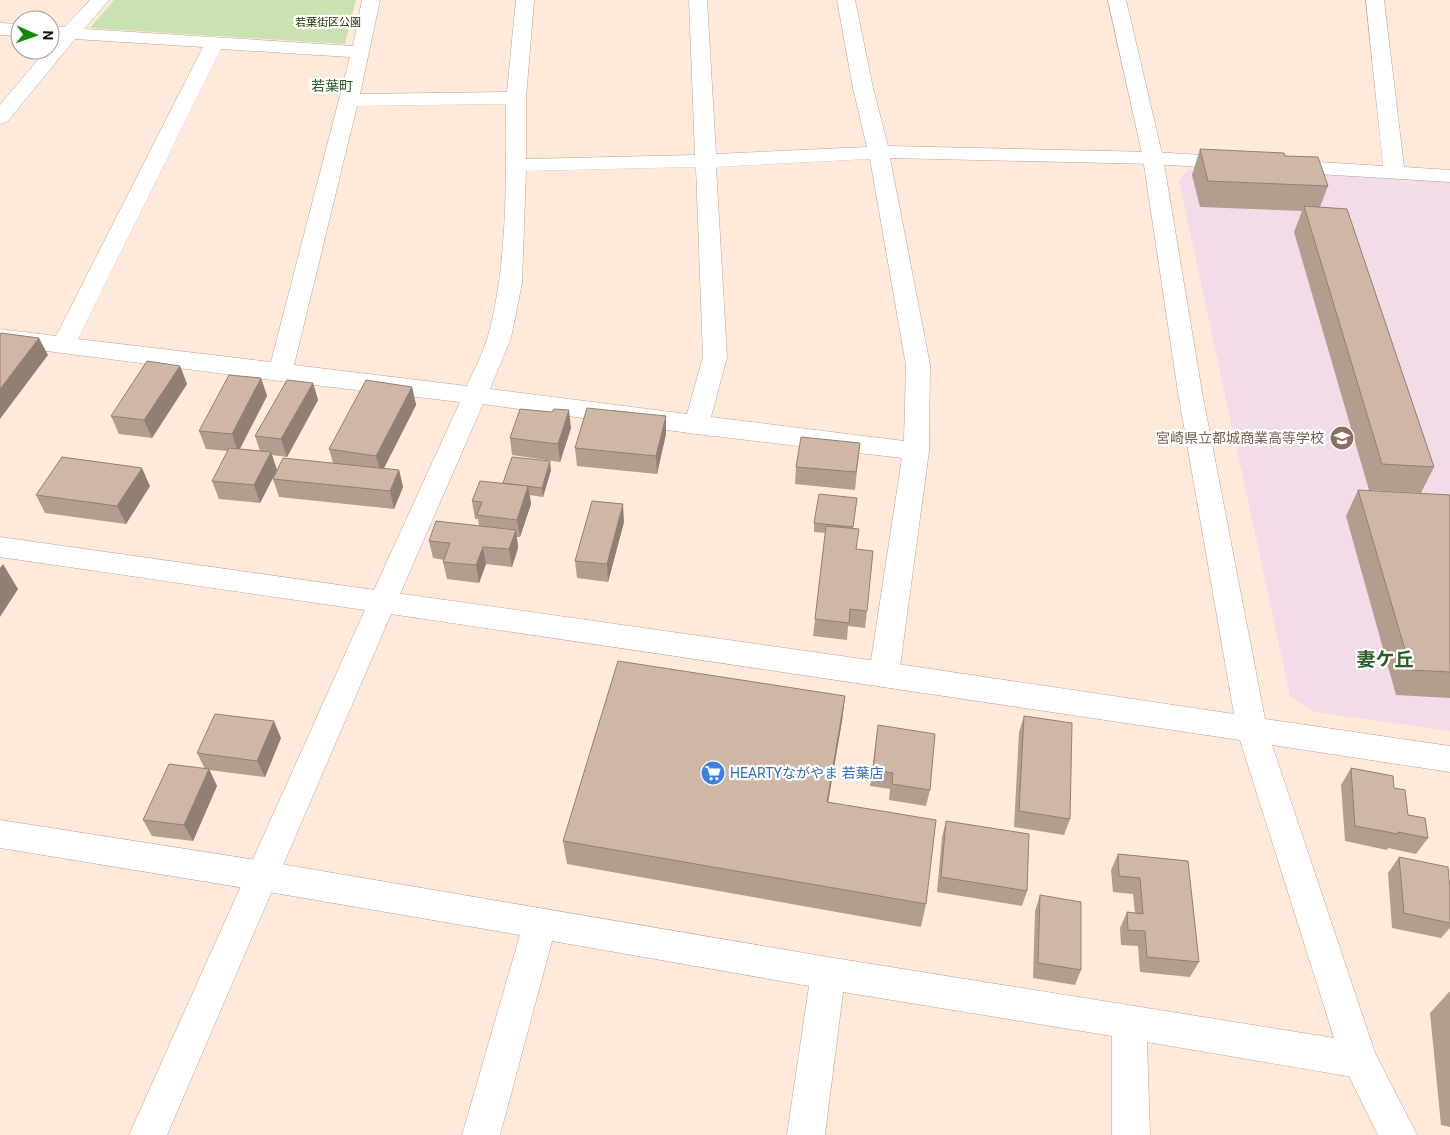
<svg xmlns="http://www.w3.org/2000/svg" width="1450" height="1135" viewBox="0 0 1450 1135" font-family="Roboto,'Noto Sans JP',sans-serif">
<rect width="100%" height="100%" fill="#ffe9db"/>
<!-- education -->
<path fill="#f3dce9" d="M1188,169l262,11v551l-135,-19 -25,-16 -111,-515z"/>
<!-- green -->
<path fill="#cae1b1" d="M114,0h242l-11,44 -255,-16z"/>
<g fill="none" stroke-linecap="round" stroke-linejoin="round">
<defs>
<g id="street">
<path d="M90,0h19l-25,29 269,17 9,-46h18l-20,94 147,-2 9,-92h18l-8,98v61l169,-4 -6,-155h18l9,154 151,-7 -14,-59 -16,-88h18l18,88 15,58 265,6 81,5 7,2 3,4 -3,4 -7,2 -81,-5 -263,-6 40,207 -1,86 -30,223 -5,8 -10,4 -10,-4 -5,-8 33,-216 -206,-24 -213,-30 -87,199 -4,8 -10,3 -10,-3 -4,-8 92,-201 -180,-21 -280,-36v-16l56,7 147,-289 -128,-8 -68,83 -7,2v-19l46,-55h4v-5l6,-7h-6v-12l15,1zM221,49l129,8 -79,305 -193,-23zM506,104c0,75 2,160 -18,232 -5,17 -14,34 -21,50l-173,-21 63,-259zM870,159l36,206 -2,76 -193,-24 16,-60 -11,-190zM696,167l7,190 -16,57 -197,-25 21,-51 11,-55 4,-112z"/>
<path d="M1366,0h18l20,167 46,3v12l-165,-10 -7,-2 -3,-4 3,-4 7,-2 98,6z"/>
<path d="M0,23l20,1v12l-20,-1z"/>
<path d="M0,820l263,41 565,96 531,85 13,6 5,12 -5,12 -13,6 -212,-36 3,93h-38v-99l-269,-44 -18,143h-38l22,-149 -257,-45 -52,194h-38l58,-200 -257,-44 -263,-43z"/>
</g>
<path id="secondary" d="M1108,0h18l37,158 39,234 63,327 185,27v26l-178,-27 103,308 42,82h-39l-37,-75 -101,-320 -849,-126 -224,521h-38l236,-525 -365,-53v-20l884,125 350,52 -56,-322 -35,-234z"/>
</defs>
<!-- street casing -->
<use href="#street" stroke="#bba292" stroke-width="1"/>
<!-- secondary casing -->
<use href="#secondary" stroke="#bba292" stroke-width="1"/>
<!-- street -->
<use href="#street" fill="#fff" fill-rule="evenodd"/>
<!-- secondary -->
<use href="#secondary" fill="#fff" fill-rule="evenodd"/>
</g>
<!-- wall -->
<g fill="#b39d8e">
<path d="M1200,149l85,7 43,30 -8,21 114,260 -13,26 -52,-3 -75,-258 8,-21 -102,-4 -8,-32z"/>
<path d="M180,366l7,18 -35,54 -33,-4 -8,-18z"/>
<path d="M261,378l6,18 -27,53 20,2 -5,-15 58,-53 5,17 -31,57 -15,-2 5,15 -17,33 -41,-4 -7,-18 16,-30 -22,-2 -7,-18z"/>
<path d="M412,387l4,18 -32,63 15,2 4,17 -9,22 -115,-12 -6,-18 60,-16 -4,-14z"/>
<path d="M666,416v18l-9,40 -80,-8 -2,-18z"/>
<path d="M571,428l-11,34 -48,-7 -2,-17z"/>
<path d="M860,443l-5,47 -60,-6 1,-17z"/>
<path d="M551,470l-8,27 -13,-2 1,9 -11,33h-3l1,11 -6,19 -26,-3 -7,19 -32,-4 -4,-17 1,-2 -11,-2 -4,-17 50,-15 -1,-7h-3l-3,-18 31,-18z"/>
<path d="M150,486l-24,38 -81,-11 -9,-18z"/>
<path d="M1358,490l92,5v203l-54,-3 -50,-179z"/>
<path d="M857,498l-4,30 14,83 -2,17 -17,-2 -1,14 -34,-4 2,-17 11,-86 -12,-1v-9z"/>
<path d="M624,522l-16,60 -31,-4 -2,-17z"/>
<path d="M845,696l-3,25 -14,81 98,102 -5,23 -354,-63 -4,-23z"/>
<path d="M1024,716l46,103 -6,16 -50,-8 5,-95z"/>
<path d="M878,725l52,65 -4,16 -37,-6 1,-11 -20,-3z"/>
<path d="M281,738l-16,39 -56,-7 8,16 -24,55 -41,-5 -9,-16 62,-51 -8,-16z"/>
<path d="M1351,768l43,20 14,27 20,23 -12,16 -28,-6 -1,2 -42,-9 -4,-56z"/>
<path d="M946,821l81,70 -5,15 -85,-14 5,-55z"/>
<path d="M1118,854l70,7 11,101 -9,15 -50,-5 -2,-26 -17,-1 -1,-17 7,-16 8,1 -2,-19 -20,-2 -2,-22z"/>
<path d="M1399,857l51,32v39l-9,10 -49,-10 -4,-55z"/>
<path d="M1040,895l41,75 -6,15 -42,-7 2,-67z"/>
<path d="M1449,992h1v135l-9,-2 -11,-112z"/>
</g>
<!-- shaded-wall -->
<g fill="#927f74">
<path d="M39,338l9,17 -48,64v-30z"/>
<path d="M180,366l7,18 -35,54 -8,-18z"/>
<path d="M261,378l6,18 -29,56 -6,-18z"/>
<path d="M313,383l5,17 -31,57 -6,-18z"/>
<path d="M412,387l4,18 -35,69 -5,-18z"/>
<path d="M569,410l2,18 -11,34 -2,-18z"/>
<path d="M666,416v18l-9,40 -1,-18z"/>
<path d="M271,452l6,18 -17,33 -6,-18z"/>
<path d="M550,461l1,9 -8,27 -1,-9z"/>
<path d="M142,468l8,18 -24,38 -9,-18z"/>
<path d="M399,470l4,17 -9,22 -4,-18z"/>
<path d="M528,486l3,18 -11,33 -3,-17z"/>
<path d="M623,504l1,18 -16,60 -1,-18z"/>
<path d="M516,530l2,18 -6,19 -3,-18z"/>
<path d="M483,547l3,17 -7,19 -3,-18z"/>
<path d="M3,564l15,25 -18,28v-49z"/>
<path d="M845,696l-3,25 -18,105 3,-24z"/>
<path d="M274,721l7,17 -16,39 -8,-16z"/>
<path d="M209,769l8,17 -24,55 -9,-16z"/>
</g>
<!-- building -->
<g fill="#d0b6a5" stroke="#927f74">
<path d="M1200,149l84,4 1,3 33,1 10,29 -120,-5z"/>
<path d="M1304,206l43,3 87,258 -52,-3z"/>
<path d="M1,333l38,5 -39,51v-55z"/>
<path d="M147,361l33,5 -36,54 -33,-4z"/>
<path d="M229,375l32,3 -29,56 -33,-3z"/>
<path d="M287,380l26,3 -32,56 -26,-3z"/>
<path d="M366,380l46,7 -36,69 -47,-7z"/>
<path d="M587,408l79,8 -10,40 -81,-8z"/>
<path d="M520,409l32,3 2,-3 15,1 -11,34 -48,-6z"/>
<path d="M801,437l59,6 -4,29 -60,-5z"/>
<path d="M229,448l42,4 -17,33 -42,-4z"/>
<path d="M62,457l80,11 -25,38 -81,-11z"/>
<path d="M512,457l38,4 -8,27 -39,-5z"/>
<path d="M283,458l116,12 -9,21 -117,-12z"/>
<path d="M480,481l48,5 -11,34 -40,-5 5,-13 -10,-1z"/>
<path d="M1358,490l92,5v177l-39,-2z"/>
<path d="M819,494l38,4 -4,29 -39,-4z"/>
<path d="M592,501l31,3 -16,60 -32,-3z"/>
<path d="M436,521l80,9 -7,19 -26,-2 -7,18 -33,-3 7,-19 -21,-2z"/>
<path d="M826,526l33,3 -3,20 17,2 -6,60 -17,-2 -1,14 -34,-4z"/>
<path d="M618,661l227,35 -18,106 109,18 -10,84 -363,-63z"/>
<path d="M215,714l59,7 -17,40 -60,-8z"/>
<path d="M1024,716l48,7 -2,96 -51,-8z"/>
<path d="M878,725l57,9 -5,56 -38,-6 1,-11 -20,-3z"/>
<path d="M169,764l40,5 -25,56 -41,-5z"/>
<path d="M1351,768l42,8 1,12 11,2 3,25 17,3 3,20 -30,-6v2l-43,-8z"/>
<path d="M946,821l83,13 -2,57 -86,-14z"/>
<path d="M1118,854l70,7 11,101 -52,-5 -2,-26 -17,-1 -1,-18 16,2 -3,-36 -21,-2z"/>
<path d="M1399,857l49,10 2,22v34l-46,-10z"/>
<path d="M1040,895l41,7v68l-43,-7z"/>
</g>
<!-- icons -->
<defs>
<symbol id="school-disc" viewBox="-11 -11 22 22"><circle r="9.5" fill="#8d6e63" stroke="#fff"/><path d="M0-5L7-2L0 1L-7-2ZM-4 1L0 2.5L4 1V4Q0 6-4 4Z" fill="#fff"/></symbol>
<symbol id="supermarket-disc" viewBox="-11 -11 22 22"><circle r="9.5" fill="#3f7fe0" stroke="#fff"/><path d="M-6-5.5h2.5l.6 2H6L4.5 2H-2.5L-4.4-4H-6ZM-1.5 3.2a1.3 1.3 0 1 0 .1 0ZM3 3.2a1.3 1.3 0 1 0 .1 0Z" fill="#fff"/></symbol>
</defs>
<g fill-rule="evenodd">
<use href="#school-disc" x="1328" y="424" width="28" height="28"/>
<use href="#supermarket-disc" x="699" y="759" width="28" height="28"/>
</g>
<g text-anchor="middle" stroke-width="4.5" stroke-linejoin="round" paint-order="stroke">
<!-- far-park labels -->
<g font-size="11" fill="#223700" stroke="#fff">
<text x="328" y="26">若葉街区公園</text>
</g>
<!-- far-quarter labels -->
<g font-size="14" fill="#2b5d27" stroke="#fff">
<text x="332" y="91">若葉町</text>
</g>
<!-- education labels -->
<g font-size="14" fill="#785e54" stroke="#fff" text-anchor="end">
<text x="1324" y="443">宮崎県立都城商業高等学校</text>
</g>
<!-- shop labels -->
<g font-size="14" fill="#366cbe" stroke="#fff" text-anchor="start">
<text x="730" y="778">HEARTYながやま 若葉店</text>
</g>
<!-- district labels -->
<g font-size="19" font-weight="bold" fill="#2b5d27" stroke="#fff">
<text x="1385" y="666">妻ケ丘</text>
</g>
</g>
<!-- north arrow -->
<g transform="translate(35 35) rotate(92)"><circle r="24" fill="#ffffff" stroke="#a19d9b"/>
<path d="M0-4L9 19L0 12L-9 19Z" fill="#128807"/>
<text y="-8" font-size="14" font-weight="bold" text-anchor="middle" fill="#140b06">N</text>
</g>
</svg>
